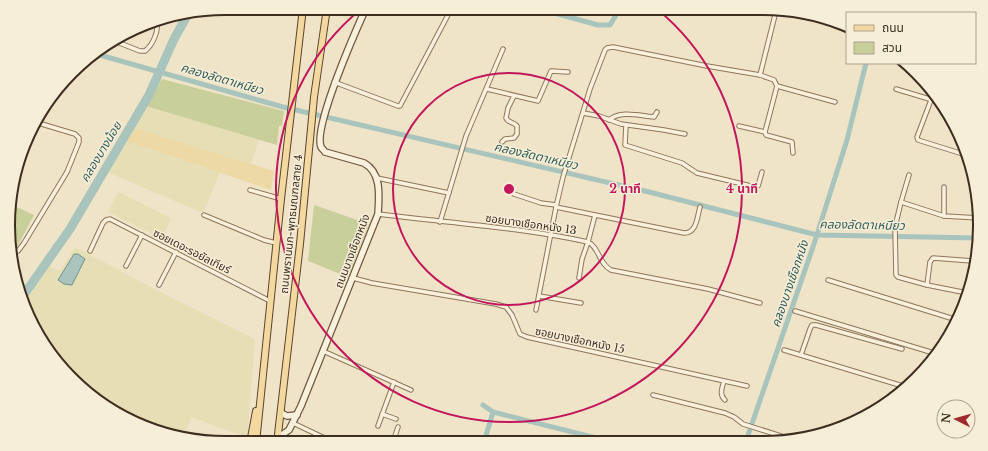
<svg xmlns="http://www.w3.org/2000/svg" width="988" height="451" viewBox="0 0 988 451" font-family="'Libre Baskerville','Noto Sans Thai',serif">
<rect width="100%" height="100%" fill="#f0e4c8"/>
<!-- farmland -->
<g fill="#e6deb5">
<path d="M146,106l113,33 -8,25 -117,-36z"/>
<path d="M127,141l93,32 -17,40 -96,-41z"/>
<path d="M118,192l53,26 -9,21 -54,-27z"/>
<path d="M75,247l99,52 81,40 -8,99 -56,-21 -6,18 -43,-8 -60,-38 -45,-55 -13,-33 25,-35 11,5z"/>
</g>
<!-- green -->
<g fill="#c9cf9b">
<path d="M162,79l122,32 -2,15h-3l-2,19 -131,-39z"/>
<path d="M314,205l55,19 -21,53 -40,-16z"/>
<path d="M17,207l17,8 -17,32 -5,-1v-33z"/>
</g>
<!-- sand -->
<path fill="#ecd9a5" d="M134,128l140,43 -3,19 -144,-49z"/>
<!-- water -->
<path fill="#a9c4bc" stroke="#6f938a" d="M74,254h4l7,5 -13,26 -8,-1 -6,-4z"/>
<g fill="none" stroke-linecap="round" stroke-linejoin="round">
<!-- canal -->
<g stroke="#a9c4bc" stroke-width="5">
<path d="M536,8l62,17h12l6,-10v-7"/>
<path d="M96,54l187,53 366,85 168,43 161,3"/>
<path d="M483,405l10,7 119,30"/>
<path d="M746,441l68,-197 33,-104 19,-77"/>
<path d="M484,442l9,-30"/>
</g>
<!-- river -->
<path stroke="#a9c4bc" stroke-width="9" d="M23,296l47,-67 79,-134 25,-56 14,-25"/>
<defs>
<g id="street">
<path d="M117,42l23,9h5c8,-6 15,-22 11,-31"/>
<path d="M760,75l16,-64"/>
<path d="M334,82l64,24h2l48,-91"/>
<path d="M777,86l58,16"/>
<path d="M487,89l51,12 13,-30 17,1"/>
<path d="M896,89l40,12"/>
<path d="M931,100l-14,37 1,3 48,15"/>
<path d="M583,113l16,3 22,8 43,6 21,4"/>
<path d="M609,120c12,-10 31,-4 45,-3l3,-5"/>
<path d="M626,125l-1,20 57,18 15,10 58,14 3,-1 4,-14"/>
<path d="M739,126l26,6 1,3 26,7 1,11"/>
<path d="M502,142l3,-3 9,-1 3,-4v-8c-3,-4 -9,-3 -11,-8l2,-10 6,-12"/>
<path d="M909,175l-8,27 -6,25 1,48 2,2 29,8 40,8"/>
<path d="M377,178l72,15"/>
<path d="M250,190l31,9"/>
<path d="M514,194l27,9 15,2"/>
<path d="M901,202l43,14 35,2"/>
<path d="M556,207l39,8"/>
<path d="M378,214c70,9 141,13 210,28 11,5 11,22 23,28l97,19 52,14"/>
<path d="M204,215l60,25 12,3"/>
<path d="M944,216v-29"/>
<path d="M440,222l26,-86 37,-87"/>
<path d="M12,249l6,2 6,-8 43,-71 12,-30v-4l-4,-4 -40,-12"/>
<path d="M90,251l13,-28 3,-3 4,-1 160,82"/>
<path d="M126,266l16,-31"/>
<path d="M353,278l19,5 124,21 10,3 6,8 8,19 7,3 220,49"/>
<path d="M579,278l3,-19 6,-17 7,-27 89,18c13,0 13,-16 16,-26"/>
<path d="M828,280l129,40"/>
<path d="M159,285l17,-33"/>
<path d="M927,285l3,-23 3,-4 40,3"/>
<path d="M539,296l42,7"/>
<path d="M536,310l20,-103 7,-30 27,-88 15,-39 2,-2 6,-1 94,19 53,9 14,5 3,6 -12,46"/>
<path d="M795,311l142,43"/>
<path d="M784,350l122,37"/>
<path d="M323,351l88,39"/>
<path d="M801,355l9,-26 2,-4h4l86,24"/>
<path d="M724,381c-2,7 -5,14 1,19"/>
<path d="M653,395l72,18 9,4 9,7 51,16"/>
<path d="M382,414l14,5"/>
<path d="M293,423l42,20"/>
<path d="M378,426l16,-44"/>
<path d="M393,442l5,-15"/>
</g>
<g id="secondary">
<path d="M281,413l6,3 10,-1"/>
<path d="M277,438l12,-8 12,-24 77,-192c1,-18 4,-41 -14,-51l-39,-11c-1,-2 -3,-3 -4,-5 -8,-20 35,-117 45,-139"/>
</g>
<g id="primary">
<path d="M250,443l6,-32"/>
<path d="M256,443l25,-244 22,-191"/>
<path d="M277,443l23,-199 14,-147 13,-89"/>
</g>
</defs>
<!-- street casing -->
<use href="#street" stroke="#8d765c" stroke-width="5.5"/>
<!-- secondary casing -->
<use href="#secondary" stroke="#6f573f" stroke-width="8"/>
<!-- primary casing -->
<use href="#primary" stroke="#5b4430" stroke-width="8"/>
<!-- street -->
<use href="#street" stroke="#faf1dc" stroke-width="3.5"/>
<!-- secondary -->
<use href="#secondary" stroke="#faf1dc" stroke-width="5.5"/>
<!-- primary -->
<use href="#primary" stroke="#f3d9a0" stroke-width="6"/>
</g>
<!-- distance rings -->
<g fill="none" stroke="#c2185b" stroke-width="2">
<circle cx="509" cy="189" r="116"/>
<path d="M657 9A233 233 0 1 1 361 9"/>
</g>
<g text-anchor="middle" stroke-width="3" stroke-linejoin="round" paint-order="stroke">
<!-- street labels -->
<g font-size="11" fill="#3d2e20" stroke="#f7eed8">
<text transform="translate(291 224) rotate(-84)" y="4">ถนนพรานนก-พุทธมณฑลสาย 4</text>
<text transform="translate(531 224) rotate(8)" y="4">ซอยบางเชือกหนัง 13</text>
<text transform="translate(192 251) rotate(27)" y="4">ซอยเดอะรอยัลเทียร์</text>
<text transform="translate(352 251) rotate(-69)" y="4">ถนนบางเชือกหนัง</text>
<text transform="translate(580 340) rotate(12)" y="4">ซอยบางเชือกหนัง 15</text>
</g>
<!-- water labels -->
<g font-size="12" font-style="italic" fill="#2f5d5a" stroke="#f7eed8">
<text transform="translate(222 79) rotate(16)" y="4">คลองลัดตาเหนียว</text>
<text transform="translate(101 152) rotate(-59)" y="4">คลองบางน้อย</text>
<text transform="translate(536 156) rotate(13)" y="4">คลองลัดตาเหนียว</text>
<text transform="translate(862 225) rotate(1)" y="4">คลองลัดตาเหนียว</text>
<text transform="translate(790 284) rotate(-71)" y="4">คลองบางเชือกหนัง</text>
</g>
</g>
<!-- crop -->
<path d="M0 0H988V451H0ZM225 15H763A210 210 0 0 1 973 225V226A210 210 0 0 1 763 436H225A210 210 0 0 1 15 226V225A210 210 0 0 1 225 15Z" fill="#f7eed8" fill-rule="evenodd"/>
<path fill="none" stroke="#3d2e20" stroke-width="2" d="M225 15H763A210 210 0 0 1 973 225V226A210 210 0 0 1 763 436H225A210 210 0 0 1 15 226V225A210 210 0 0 1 225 15Z"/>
<circle cx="509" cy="189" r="6" fill="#c2185b" stroke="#f7eed8" stroke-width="2"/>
<g font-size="12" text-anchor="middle" font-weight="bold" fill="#c2185b" stroke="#f7eed8" stroke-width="3" stroke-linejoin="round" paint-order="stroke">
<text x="625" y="193">2 นาที</text>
<text x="742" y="193">4 นาที</text>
</g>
<!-- legend -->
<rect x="846" y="12" width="130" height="52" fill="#f7eed8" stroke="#ada18e"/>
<rect x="854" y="25" width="20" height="6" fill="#f3d9a0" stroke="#ada18e"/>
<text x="882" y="32" font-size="12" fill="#3d2e20">ถนน</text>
<rect x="854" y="42" width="20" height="12" fill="#c9cf9b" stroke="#ada18e"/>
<text x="882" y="52" font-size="12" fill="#3d2e20">สวน</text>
<!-- north arrow -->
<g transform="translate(956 419) rotate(276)"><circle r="19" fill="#f7eed8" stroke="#ada18e"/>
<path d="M0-3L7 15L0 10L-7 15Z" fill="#9e2a2b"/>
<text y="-6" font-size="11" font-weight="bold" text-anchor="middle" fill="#3d2e20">N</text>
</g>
</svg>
